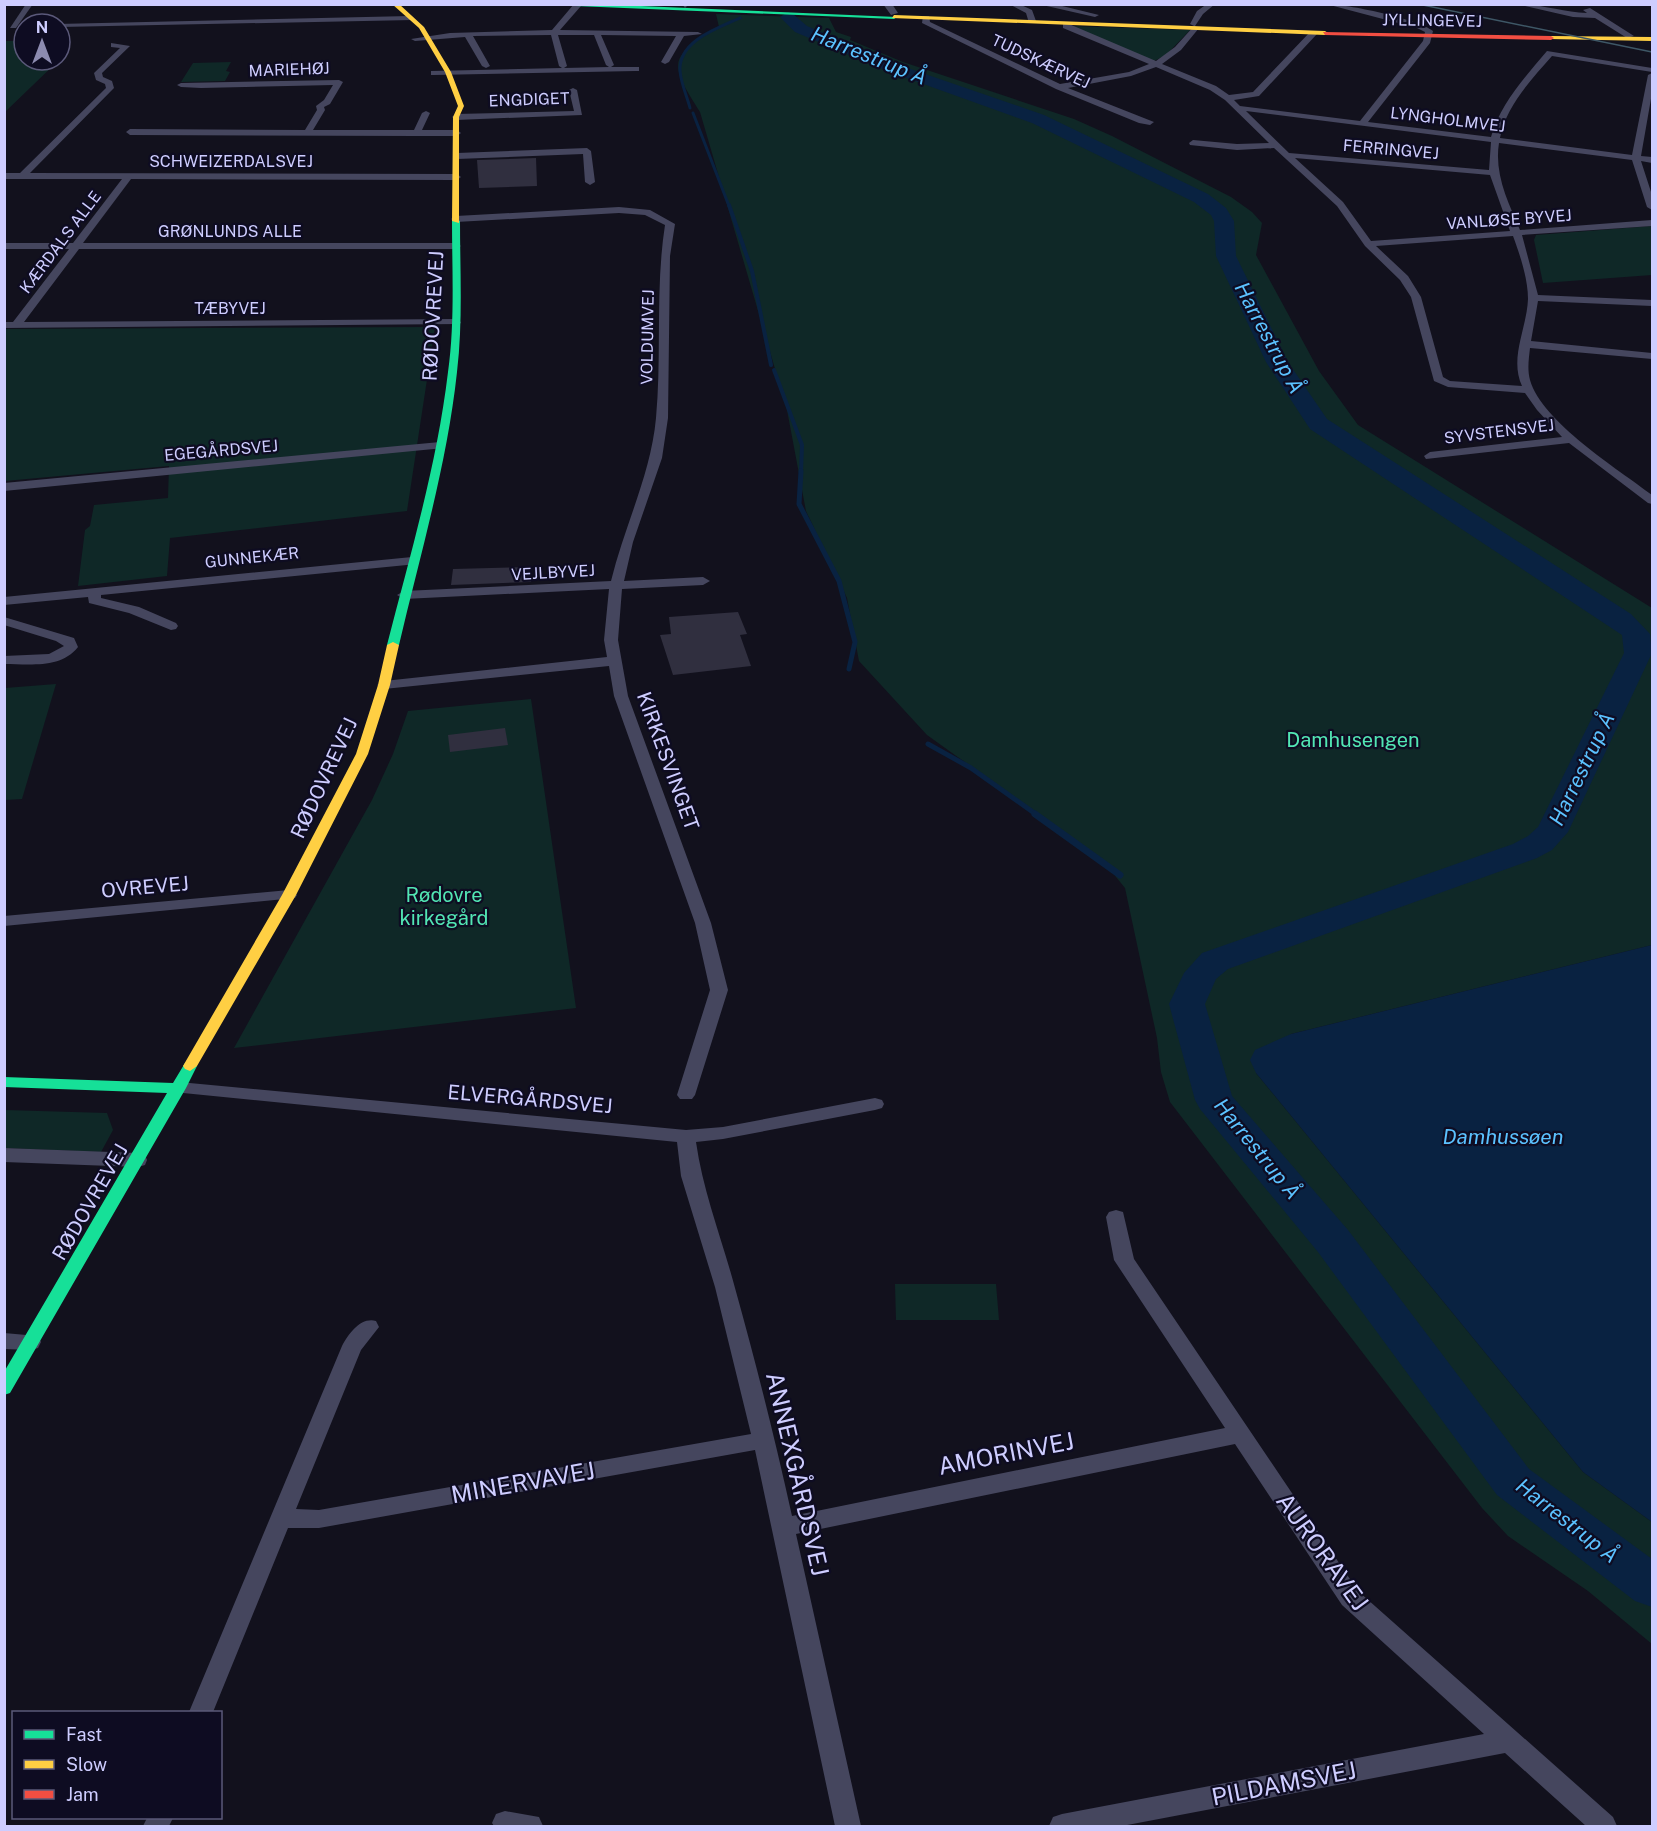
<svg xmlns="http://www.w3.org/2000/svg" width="1657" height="1831" viewBox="0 0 1657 1831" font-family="'Public Sans',sans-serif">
<rect width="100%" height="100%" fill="#12111d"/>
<!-- green -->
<g fill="#0f2827">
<path d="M716,14l113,4 7,14 15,5 -1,3 53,22 171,57 38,17 119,61 21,15 10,11 -6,32 63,116 39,54 294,183v337l-361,89 -35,39 327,399 69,50v122l-64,-53 -80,-55 -26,-28 -312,-406 -9,-30 -4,-34 -32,-150 -22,-27 -176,-126 -68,-74 -12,-63 -41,-87 -19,-101 -87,-298c-31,-49 -33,-54 19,-85z"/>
<path d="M1068,26l122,4 -24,25 -12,6z"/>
<path d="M5,41h19v19h35l-54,52z"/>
<path d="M231,62l-5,9 4,1 -5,9 -44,1 12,-19z"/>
<path d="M1652,226v49l-109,8 -9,-43 2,-5z"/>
<path d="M435,327l-28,184 -237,27 -3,38 -89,10 7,-56 5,-4 4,-21 74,-7 1,-32 -164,15v-152z"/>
<path d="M56,684l-34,115 -17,1v-112z"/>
<path d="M531,699l45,309 -342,40 138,-248 21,-46 15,-43z"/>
<path d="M5,1110l102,3 6,17 -12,22 -96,-4z"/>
<path d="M895,1284h101l3,36h-103z"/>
</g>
<!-- water -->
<path fill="#092241" d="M1652,945v577l-69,-50 -327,-399 -6,-13 5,-10 36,-16z"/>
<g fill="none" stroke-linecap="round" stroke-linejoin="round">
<!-- stream-far3 -->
<g stroke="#092241" stroke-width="3">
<path d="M690,108c-3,-12 -9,-24 -10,-37 -2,-30 38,-43 60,-53"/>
<path d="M693,113l36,93"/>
</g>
<!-- stream-far2 -->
<g stroke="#092241" stroke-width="4">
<path d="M729,205l23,66 19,94"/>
<path d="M774,370l28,75 -1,27"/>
</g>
<!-- stream-far1 -->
<g stroke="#092241" stroke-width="5">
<path d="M801,471l-2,33 40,77 16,61 -6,27"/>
<path d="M928,744l43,24 66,47"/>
</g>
<!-- stream -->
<path stroke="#092241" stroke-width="7" d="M1035,814l85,61"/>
<!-- river -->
<path fill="#092241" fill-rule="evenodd" d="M788,12l5,2 14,12 92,39 145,50 164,79 18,14 8,13 2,35 52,106 39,57 304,195 19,20 2,19 -84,179 -16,18 -15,8 -309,111 -12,10 -11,25 27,92 116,134 181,239 123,90v48l-17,-6 -138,-106 -179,-243 -118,-143 -5,-9 -26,-96 15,-31 18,-20 311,-109 15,-8 10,-9 86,-174 -2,-18 -312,-206 -44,-67 -50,-106 -2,-35 -3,-6 -17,-13 -162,-79 -145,-52 -92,-39 -15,-15z"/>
</g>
<!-- building -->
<g fill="#302f3f">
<path d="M536,158l1,28 -58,2 -2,-28z"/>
<path d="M532,567l-1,15 -80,3 2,-16z"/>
<path d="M738,612l9,22 -7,1 11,31 -78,9 -13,-40 11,-1 -2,-17z"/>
<path d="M505,728l3,17 -58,7 -2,-17z"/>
</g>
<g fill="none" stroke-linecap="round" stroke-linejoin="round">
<!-- street -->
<g fill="#45465e" fill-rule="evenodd">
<path d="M26,4h7l-17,24h-6z"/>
<path d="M574,4l7,2 -21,24 138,2 4,2 -18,2 -15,26 -4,2 -4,-2 15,-26 -75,-1 13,30 -3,2h28v4h-3l-202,4h-3v-4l131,-3 -3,-2 -8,-31 -78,1 17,30 -4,2 -4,-2 -17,-29 -50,4 -4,-2 39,-6 102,-3zM558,35h36l12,30 3,2 -45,1 3,-2z"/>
<path d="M682,4h7l-4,4z"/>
<path d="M883,4h9l6,9 -7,2z"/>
<path d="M1009,4h10l13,6 4,11 -7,2 -3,-10z"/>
<path d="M1038,4h16l45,11 -4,2z"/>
<path d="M1207,4h8l-12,10 -8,12 4,2 -18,22 -19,14 54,22 13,9 24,-3 57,-60 7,2 -58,62 -25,4 6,6 120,15 63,-80 2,-9 -8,-4 -91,-24c21,0 92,15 107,27l-3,12 -62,79 123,15c9,-33 34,-60 56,-86l105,17v4l-100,-16c-21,24 -46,50 -52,82l132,17 16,-80 4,-2v20l-11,63 11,1v6l-11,-2 11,34v15l-5,-3 -15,-47 -133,-17c-5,31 9,59 21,87l132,-10v6l-130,9 16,60 114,5v6l-114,-5 -7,40 121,12v6l-122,-11c-1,10 -3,21 0,32 12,42 88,89 122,115v9l-4,-1 -79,-60 -143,16 -2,-3 6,-4 132,-15 -25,-27 -12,-17 -77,-6 -14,-6 -23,-84 -11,-17 -35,-34 -28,-40 -63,-58 -37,2 -47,-5 -1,-2 4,-3 44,4 32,-1 -44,-43 -15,-10 -54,-23 -25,9 -63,12 86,34 -4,3 -11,-2 -83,-34 -134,-66 1,-7h6l1,6 130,62 69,-12 20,-8 -86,-36v-4h6l87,37 19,-14 19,-21 -4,-2 7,-13zM1246,111l245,31 -2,28 -200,-17zM1295,158l195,17 20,56 -139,10 -28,-39zM1513,236c7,19 15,43 15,63 -1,29 -19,59 -6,87l-72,-5 -7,-4 -22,-80 -13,-21 -32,-30z"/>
<path d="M1516,4c24,0 47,8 71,9l-4,-3 7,-2 44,28 -7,2 -32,-20 -22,-1z"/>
<path d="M410,16l3,4 -353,7v-3h-3z"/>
<path d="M111,43l19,3 -28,27 1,4 9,4 2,7 -84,85 427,1 4,3 -4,3 -326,-1 -48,64h373l5,3 -5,3h-377l-55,73 432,-3 5,3 -1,2 -456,4v-6h9l56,-73h-65v-6h69l49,-64h-118v-6h16l86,-85 -1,-4 -9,-4 -2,-7 26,-25 -9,-1z"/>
<path d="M339,80l4,2 -13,22 -6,3 1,3 -12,20h101l8,-17 4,-2 4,2 -8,17h35l4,3 -4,3h-40l-287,-1 -4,-3 4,-3 175,1 12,-20 -1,-4 8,-6 9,-15 -132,3 -20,-1 -4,-2 4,-2z"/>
<path d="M573,88l4,2 5,25 -126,5 -4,-3 4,-3 118,-3 -5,-21z"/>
<path d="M587,148l4,3 4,31 -5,3 -5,-3 -2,-28 -126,5 -4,-3 4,-3z"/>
<path d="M619,207l31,3 25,14 -5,32 -2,162 -6,40 -29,84 -9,39 79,-4 7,4 -7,4 -81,4 -4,51 10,56 83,227 17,67 -33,105 -3,4h-12l-3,-4 33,-105 -15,-67 -81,-227 -5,-30 -225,23 -7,-4 7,-4 223,-24 -3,-17 5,-51 -205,10 -7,-4 7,-4 207,-10c13,-54 40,-107 45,-163 6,-64 -1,-129 9,-193l-20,-10 -26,-2 -163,9 -5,-3 5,-3z"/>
<path d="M440,442l4,2v4l-440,43v-8z"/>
<path d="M412,557l5,1 1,3 -1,3 -316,31v3l38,9 37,16 2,3 -2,3 -5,1 -42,-17 -40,-10 -1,-6 -84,8v-8z"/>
<path d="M4,617l70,21 4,9c-17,22 -49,17 -74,17v-8l45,-2 15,-8 -8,-5 -52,-16z"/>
<path d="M289,890l8,5 -2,3 -291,28v-10z"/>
<path d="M179,1082l507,48 37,-3 152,-29 7,2 2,4 -2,4 -7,2 -152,29 -27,3c7,50 26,97 39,146 21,75 40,151 57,228l433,-88 -111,-168 -8,-43 3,-5 7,-2 7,2 11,47 224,332 255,226 4,9h-31l-81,-73 -383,73h-73l4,-9 9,-3 422,-80 -142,-129 -107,-161 -439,90 65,292h-26l-80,-376 -436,78h-31l-75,184h-24l153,-366c7,-13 19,-29 34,-25l3,6 -18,23 -65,159 23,1 432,-76 -36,-147 -34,-111 -4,-34 -504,-50 -3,-4 3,-4z"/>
<path d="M4,1148l134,5 7,2 2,5 -2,5 -7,2 -134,-5z"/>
<path d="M4,1333l34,3 3,6 -3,6 -7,2 -27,-1z"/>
<path d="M505,1811l34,6 4,9h-49l-2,-3 4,-9z"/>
<path d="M147,1818h26l-4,8h-26z"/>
</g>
<!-- fast -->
<g fill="#16e098" fill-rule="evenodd">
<path d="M527,4h67l303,13 -3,2z"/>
<path d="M456,219l4,2c0,50 3,101 -3,151 -10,93 -37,183 -58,273l-6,3 -6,-3c23,-90 50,-180 61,-273 7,-50 4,-101 4,-151z"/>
<path d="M190,1061l7,5 -11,22 -176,305 -6,2v-23l163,-279 -163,-6v-10l169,6 12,-20z"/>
</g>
<!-- slow -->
<g fill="#ffcf43" fill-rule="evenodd">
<path d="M392,4h7l25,23 27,45 13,34 -5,11v106l-7,-2 1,-104 5,-11 -13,-34 -26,-44z"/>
<path d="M894,15l431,16 3,2 -3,2 -433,-17z"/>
<path d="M1551,36l101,1v4l-103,-2z"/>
<path d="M393,642l6,3 -9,40 -22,69 -72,141 -99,171 -7,5 -5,-2 -2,-3 99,-171 74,-141 22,-69 9,-40z"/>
</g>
<!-- jam -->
<path fill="#f24e42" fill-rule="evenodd" d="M1323,32l228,4 3,2 -3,2 -226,-5z"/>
<!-- tram -->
<path stroke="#3e5766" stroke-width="1.5" d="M1418,4l234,48"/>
</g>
<g text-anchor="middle" stroke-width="4.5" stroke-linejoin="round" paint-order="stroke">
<!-- far-street labels -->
<g font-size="16" fill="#cecdff" stroke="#0e0c22">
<text transform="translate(1432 20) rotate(1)" y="6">JYLLINGEVEJ</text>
<text transform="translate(1041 61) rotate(25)" y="6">TUDSKÆRVEJ</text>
<text transform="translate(289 69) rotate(-2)" y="6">MARIEHØJ</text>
<text transform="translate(529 99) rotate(-2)" y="6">ENGDIGET</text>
<text transform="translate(1448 119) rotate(7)" y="6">LYNGHOLMVEJ</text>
<text transform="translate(1391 149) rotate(5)" y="6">FERRINGVEJ</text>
<text x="231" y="167">SCHWEIZERDALSVEJ</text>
<text transform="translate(1509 219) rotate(-4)" y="6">VANLØSE BYVEJ</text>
<text x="230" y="237">GRØNLUNDS ALLE</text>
<text transform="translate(60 242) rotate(-53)" y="6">KÆRDALS ALLE</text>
<text x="230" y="314">TÆBYVEJ</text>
<text transform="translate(647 337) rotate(-89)" y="6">VOLDUMVEJ</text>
<text transform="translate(1499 431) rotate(-7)" y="6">SYVSTENSVEJ</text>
<text transform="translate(221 450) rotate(-5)" y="6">EGEGÅRDSVEJ</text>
<text transform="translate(252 557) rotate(-6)" y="6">GUNNEKÆR</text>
<text transform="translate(553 572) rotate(-3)" y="6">VEJLBYVEJ</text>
</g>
<!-- street labels -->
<g font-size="20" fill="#cecdff" stroke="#0e0c22">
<text transform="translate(433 316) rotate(-87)" y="7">RØDOVREVEJ</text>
<text transform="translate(668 761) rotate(70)" y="7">KIRKESVINGET</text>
<text transform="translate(324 778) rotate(-65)" y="7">RØDOVREVEJ</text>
<text transform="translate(145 887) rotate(-5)" y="7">OVREVEJ</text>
<text transform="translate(530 1099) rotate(5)" y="7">ELVERGÅRDSVEJ</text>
<text transform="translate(90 1202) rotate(-60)" y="7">RØDOVREVEJ</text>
</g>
<!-- park labels -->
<g font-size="20" fill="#52e6b4" stroke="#0e0c22">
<text x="1353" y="747">Damhusengen</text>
<text x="444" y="902">Rødovre<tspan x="444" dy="23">kirkegård</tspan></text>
</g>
<!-- water labels -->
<g font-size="21" font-style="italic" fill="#5bc2ff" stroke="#0e0c22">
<text transform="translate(869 56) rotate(22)" y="7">Harrestrup Å</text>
<text transform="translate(1269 338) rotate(62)" y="7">Harrestrup Å</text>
<text transform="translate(1582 769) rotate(-64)" y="7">Harrestrup Å</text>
<text x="1503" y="1144">Damhussøen</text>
<text transform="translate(1257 1149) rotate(51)" y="7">Harrestrup Å</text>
<text transform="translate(1567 1521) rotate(38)" y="7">Harrestrup Å</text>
</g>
<!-- near-street labels -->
<g font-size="24" fill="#cecdff" stroke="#0e0c22">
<text transform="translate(1006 1454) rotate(-11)" y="8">AMORINVEJ</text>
<text transform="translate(797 1474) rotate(77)" y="8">ANNEXGÅRDSVEJ</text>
<text transform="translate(523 1483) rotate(-10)" y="8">MINERVAVEJ</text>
<text transform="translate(1322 1552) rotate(54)" y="8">AURORAVEJ</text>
<text transform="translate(1284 1784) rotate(-11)" y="8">PILDAMSVEJ</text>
</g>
</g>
<!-- border -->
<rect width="1657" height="1831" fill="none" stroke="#cecdff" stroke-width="12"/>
<!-- legend -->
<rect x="12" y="1711" width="210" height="108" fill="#0e0c22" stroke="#5b597a" stroke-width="1.5"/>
<rect x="24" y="1730" width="30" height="9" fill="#16e098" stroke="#5b597a" stroke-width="1.5"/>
<text x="66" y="1741" font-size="18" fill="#cecdff">Fast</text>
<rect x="24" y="1760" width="30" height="9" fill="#ffcf43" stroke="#5b597a" stroke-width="1.5"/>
<text x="66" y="1771" font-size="18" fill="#cecdff">Slow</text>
<rect x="24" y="1790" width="30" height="9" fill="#f24e42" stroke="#5b597a" stroke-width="1.5"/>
<text x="66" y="1801" font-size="18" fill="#cecdff">Jam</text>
<!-- north arrow -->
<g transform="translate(42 42)"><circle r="28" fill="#0e0c22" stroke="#5b597a" stroke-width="1.5"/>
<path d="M0-4.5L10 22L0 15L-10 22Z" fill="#8c8bb0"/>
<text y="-9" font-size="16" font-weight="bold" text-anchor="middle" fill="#cecdff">N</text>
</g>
</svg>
